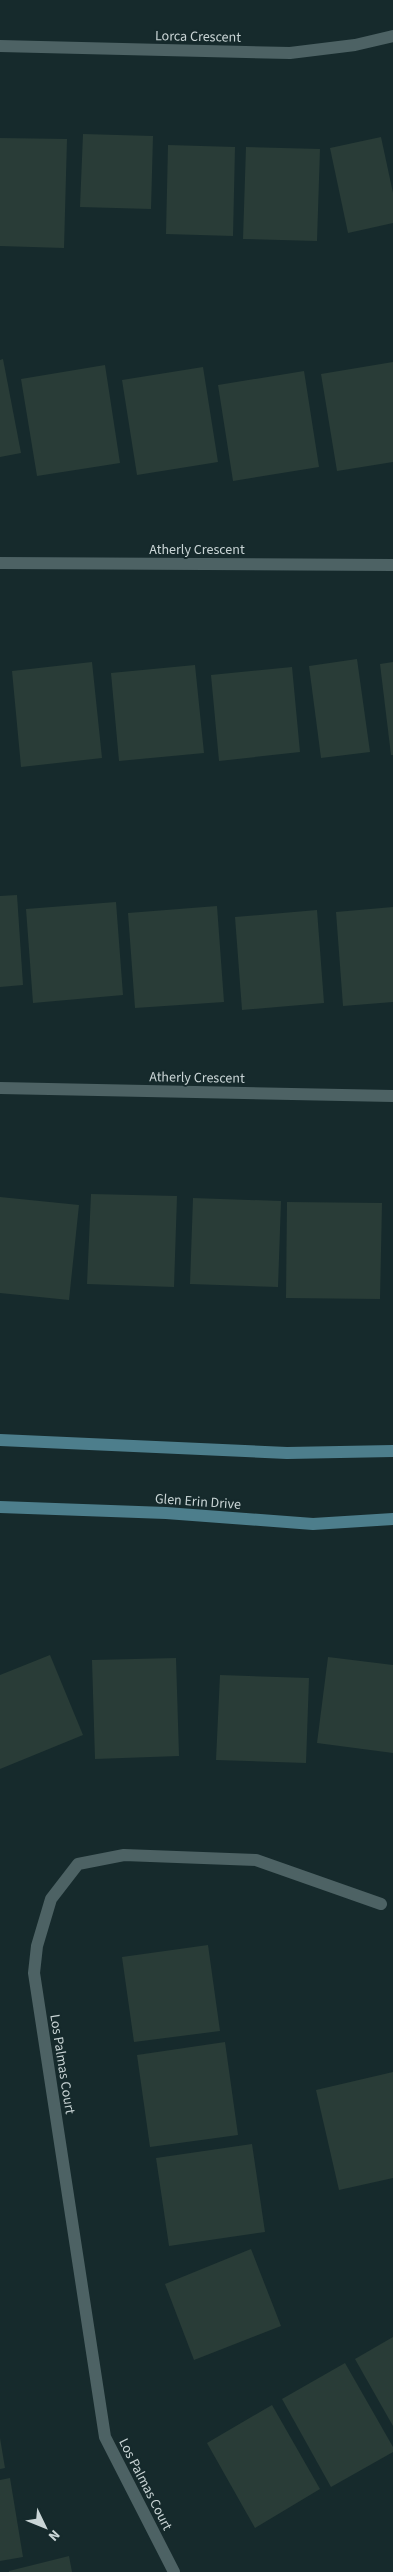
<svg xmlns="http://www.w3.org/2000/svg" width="393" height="2572" viewBox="0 0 393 2572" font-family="'Source Sans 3',sans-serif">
<rect width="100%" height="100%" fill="#162a2c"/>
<!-- building -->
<g fill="#293c37">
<path d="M83,134l70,2 -2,73 -71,-2z"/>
<path d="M381,137l12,56v30l-45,10 -18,-85z"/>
<path d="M0,138l67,1 -3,109 -64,-2z"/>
<path d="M168,145l67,2 -2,89 -67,-2z"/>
<path d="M246,147l74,2 -3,92 -74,-2z"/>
<path d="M3,359l18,94 -21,4v-97z"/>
<path d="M393,362v100l-56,9 -16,-97z"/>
<path d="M105,365l15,98 -83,13 -16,-97z"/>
<path d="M203,367l15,95 -81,13 -15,-95z"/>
<path d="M304,371l15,96 -86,14 -15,-96z"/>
<path d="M357,659l13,93 -49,6 -12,-92z"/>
<path d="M92,662l10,96 -81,9 -9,-96z"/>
<path d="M393,662v93h-2l-11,-91z"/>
<path d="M195,665l9,88 -85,8 -8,-88z"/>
<path d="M292,667l8,85 -81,9 -8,-86z"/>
<path d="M17,895l6,90 -23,2v-91z"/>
<path d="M116,902l7,93 -90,8 -7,-94z"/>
<path d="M217,906l7,96 -89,6 -7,-95z"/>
<path d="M393,907v95l-50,4 -7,-94z"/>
<path d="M317,910l7,93 -82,7 -7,-93z"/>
<path d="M91,1194l86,2 -3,91 -87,-3z"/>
<path d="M0,1197l79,8 -10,95 -69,-7z"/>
<path d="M193,1198l88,3 -3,86 -88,-3z"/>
<path d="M287,1202l95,1 -2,96 -94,-1z"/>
<path d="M50,1655l33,80 -83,34v-94z"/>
<path d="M328,1657l65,8v88l-76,-10z"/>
<path d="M176,1658l3,98 -84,3 -3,-99z"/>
<path d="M220,1675l89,3 -3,85 -90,-3z"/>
<path d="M208,1945l12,86 -86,11 -12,-85z"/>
<path d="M225,2042l13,93 -88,12 -13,-92z"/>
<path d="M393,2072v106l-54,12 -23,-100z"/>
<path d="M252,2144l13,88 -96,14 -13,-88z"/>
<path d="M251,2249l30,77 -87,34 -29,-76z"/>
<path d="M393,2337v89l-38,-67z"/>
<path d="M345,2363l48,84v5l-62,35 -49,-88z"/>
<path d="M272,2405l48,84 -65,39 -48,-85z"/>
<path d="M0,2438l5,30 -5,1z"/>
<path d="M10,2478l13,79 -23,4v-81z"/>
<path d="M69,2556l3,16h-63v-1z"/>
</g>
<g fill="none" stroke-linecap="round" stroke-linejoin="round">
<!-- street -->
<g stroke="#4d6264" stroke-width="12">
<path d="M0,46l290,7 65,-8 38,-9"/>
<path d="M0,563l393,2"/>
<path d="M0,1088l393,8"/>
<path d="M174,2572l-69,-135 -71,-464 3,-27 14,-47 27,-35 46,-9 132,5 125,44"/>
</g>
<!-- secondary -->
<g stroke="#4d7e8c" stroke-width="12">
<path d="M0,1440l287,13 106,-2"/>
<path d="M0,1507l166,6 147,11 80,-5"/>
</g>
</g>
<g text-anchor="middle" stroke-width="4" stroke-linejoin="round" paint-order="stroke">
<!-- street labels -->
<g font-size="14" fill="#cad5d6" stroke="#162a2c">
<text transform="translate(198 36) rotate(1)" y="5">Lorca Crescent</text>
<text x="197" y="554">Atherly Crescent</text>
<text transform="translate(197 1077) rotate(1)" y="5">Atherly Crescent</text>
<text transform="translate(198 1501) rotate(4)" y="5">Glen Erin Drive</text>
<text transform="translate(63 2064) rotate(81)" y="5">Los Palmas Court</text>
<text transform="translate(146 2484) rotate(63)" y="5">Los Palmas Court</text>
</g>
</g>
<!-- north arrow -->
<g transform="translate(45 2527) rotate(133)" stroke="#162a2c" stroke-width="4" paint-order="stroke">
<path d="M0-4L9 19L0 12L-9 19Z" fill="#cad5d6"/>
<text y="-8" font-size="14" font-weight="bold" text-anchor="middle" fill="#cad5d6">N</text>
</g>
</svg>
